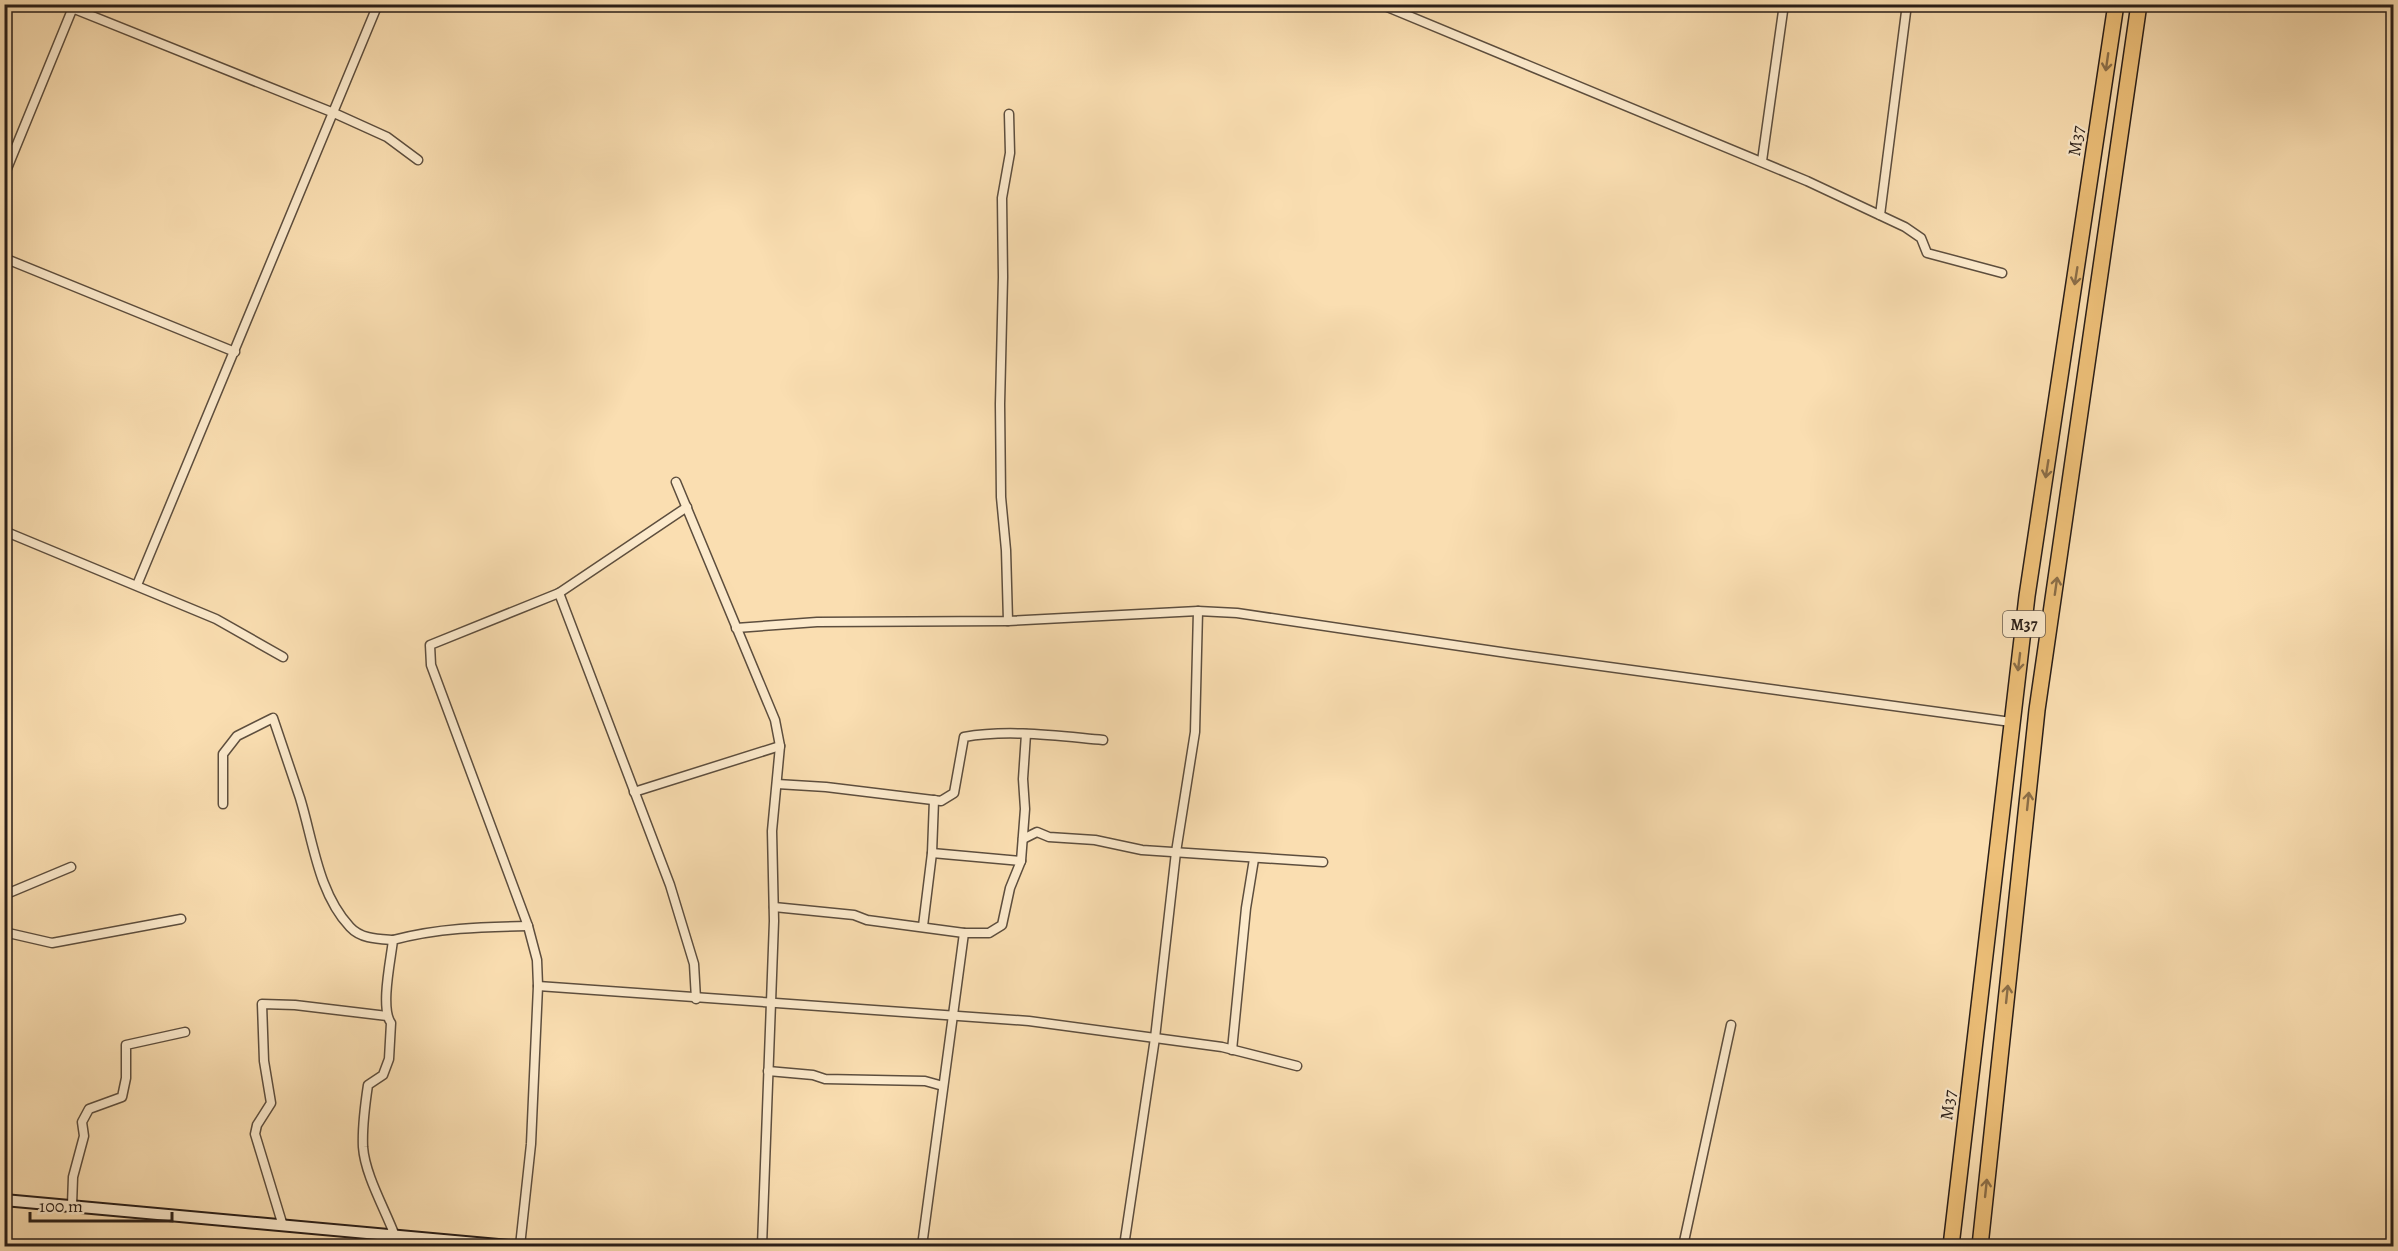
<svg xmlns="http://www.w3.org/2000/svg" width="2398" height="1251" viewBox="0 0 2398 1251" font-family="Alegreya,serif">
<rect width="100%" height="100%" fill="#fadeb1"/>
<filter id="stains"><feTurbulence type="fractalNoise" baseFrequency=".00333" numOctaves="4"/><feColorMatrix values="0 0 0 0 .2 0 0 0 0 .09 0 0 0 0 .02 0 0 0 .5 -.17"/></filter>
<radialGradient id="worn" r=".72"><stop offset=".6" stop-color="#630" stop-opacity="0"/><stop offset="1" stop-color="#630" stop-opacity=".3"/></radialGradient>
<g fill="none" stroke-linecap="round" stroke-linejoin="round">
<defs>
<g id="street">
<path d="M62,4l272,109 53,24 31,23"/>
<path d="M1380,4l427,177 98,46 16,11 6,15 75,20"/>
<path d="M1762,161l22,-157"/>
<path d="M4,176l70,-171"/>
<path d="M1880,215l27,-211"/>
<path d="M4,258l231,94"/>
<path d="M676,482l99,238 5,26 -8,85 2,90 -12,325"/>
<path d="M4,531l212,88 67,38"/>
<path d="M137,585l241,-581"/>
<path d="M559,593l111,292 24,79 2,35"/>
<path d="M1008,621l-2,-71 -5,-53 -1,-93 3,-127 -1,-79 8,-45 -1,-39"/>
<path d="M736,628l81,-6 191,-1 190,-10 39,2 277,41 497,68"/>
<path d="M777,784l49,3 115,14 13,-8 10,-56c45,-8 94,-1 139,3"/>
<path d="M634,792l146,-46"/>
<path d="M223,804v-50l14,-18 36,-18c9,27 18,53 27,80 13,42 18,95 50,129 11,12 28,12 43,13"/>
<path d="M1023,839l14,-7 12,5 46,3 47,10 181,12"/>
<path d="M932,853l89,8"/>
<path d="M4,895l67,-28"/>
<path d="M774,907l80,8 13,5 97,13h25l13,-8 8,-37 11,-27 4,-52 -2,-30 3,-45"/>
<path d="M923,926l9,-73 2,-53"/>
<path d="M4,932l48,11 129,-24"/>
<path d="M538,986l491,35 193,26 75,19"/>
<path d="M1232,1050l14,-142 8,-49"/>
<path d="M768,1071l45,4 12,4 100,2 18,5"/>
<path d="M72,1205l1,-28 11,-41 -2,-14 7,-13 33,-12 4,-19v-33l59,-13"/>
<path d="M283,1226l-28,-92 2,-9 14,-22 -7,-42 -2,-57 33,1 92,11"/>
<path d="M395,1236c-10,-27 -30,-61 -32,-89 -1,-21 2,-42 5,-62l15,-10 6,-16 2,-36c-11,-15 0,-64 2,-83 45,-12 88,-13 135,-14"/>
<path d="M520,1246l11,-102 7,-158 -1,-26 -9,-34 -97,-261 -1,-20 129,-52 128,-86"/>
<path d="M922,1246l42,-313"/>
<path d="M1124,1246l31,-208 21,-186 19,-120 3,-121"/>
<path d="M1683,1246l48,-221"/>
</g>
<path id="secondary" d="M4,1200l506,46"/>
<g id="highway">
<path d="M1951,1246l76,-650 89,-592"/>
<path d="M1980,1246l57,-536 102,-706"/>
</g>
</defs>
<!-- street casing -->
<use href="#street" stroke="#5d4e3e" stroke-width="11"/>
<!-- secondary casing -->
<use href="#secondary" stroke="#291e18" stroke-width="14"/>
<!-- highway casing -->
<use href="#highway" stroke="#291e18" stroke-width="18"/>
<!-- street -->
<use href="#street" stroke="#fceacc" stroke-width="8"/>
<!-- secondary -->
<use href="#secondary" stroke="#fceacc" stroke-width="10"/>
<!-- highway -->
<use href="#highway" stroke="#edbf78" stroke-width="15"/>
</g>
<!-- one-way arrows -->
<defs><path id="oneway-shaft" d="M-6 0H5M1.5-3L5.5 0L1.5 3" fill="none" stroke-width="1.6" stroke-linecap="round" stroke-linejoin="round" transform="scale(1.5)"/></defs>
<g stroke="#8b6e48">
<use href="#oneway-shaft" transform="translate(2107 62) rotate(98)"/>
<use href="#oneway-shaft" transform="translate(2076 276) rotate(99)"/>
<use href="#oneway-shaft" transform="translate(2047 469) rotate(99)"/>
<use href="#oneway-shaft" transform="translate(2056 586) rotate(-82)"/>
<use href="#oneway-shaft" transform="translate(2019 662) rotate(97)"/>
<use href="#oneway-shaft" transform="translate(2028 801) rotate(-84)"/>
<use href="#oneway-shaft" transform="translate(2007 994) rotate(-84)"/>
<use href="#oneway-shaft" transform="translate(1986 1188) rotate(-84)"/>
</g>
<g text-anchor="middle" stroke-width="4.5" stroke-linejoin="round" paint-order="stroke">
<!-- shield labels -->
<rect fill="#fceacc" stroke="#685b4e" stroke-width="1.5" x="2003" y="611" width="42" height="26" rx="4.5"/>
<g font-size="16" font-weight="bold" fill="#291e18">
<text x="2024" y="630">M37</text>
</g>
<!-- street labels -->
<g font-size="18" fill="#291e18" stroke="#fceacc">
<text transform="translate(2076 141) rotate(-82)" y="6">M37</text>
<text transform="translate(1948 1105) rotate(-83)" y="6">M37</text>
</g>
</g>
<!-- margin -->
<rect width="2398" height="1251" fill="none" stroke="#fadeb1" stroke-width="24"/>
<rect x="6" y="6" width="2386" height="1239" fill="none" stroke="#291e18" stroke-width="3"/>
<rect x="12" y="12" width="2374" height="1227" fill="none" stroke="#291e18" stroke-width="1.5"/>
<!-- scale -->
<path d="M30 1212v9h142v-9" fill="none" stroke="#291e18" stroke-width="3"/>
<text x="39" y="1212" font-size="18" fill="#291e18" stroke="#fceacc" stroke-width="4.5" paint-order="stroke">100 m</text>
<rect width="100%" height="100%" filter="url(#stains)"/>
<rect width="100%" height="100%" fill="url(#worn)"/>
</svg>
